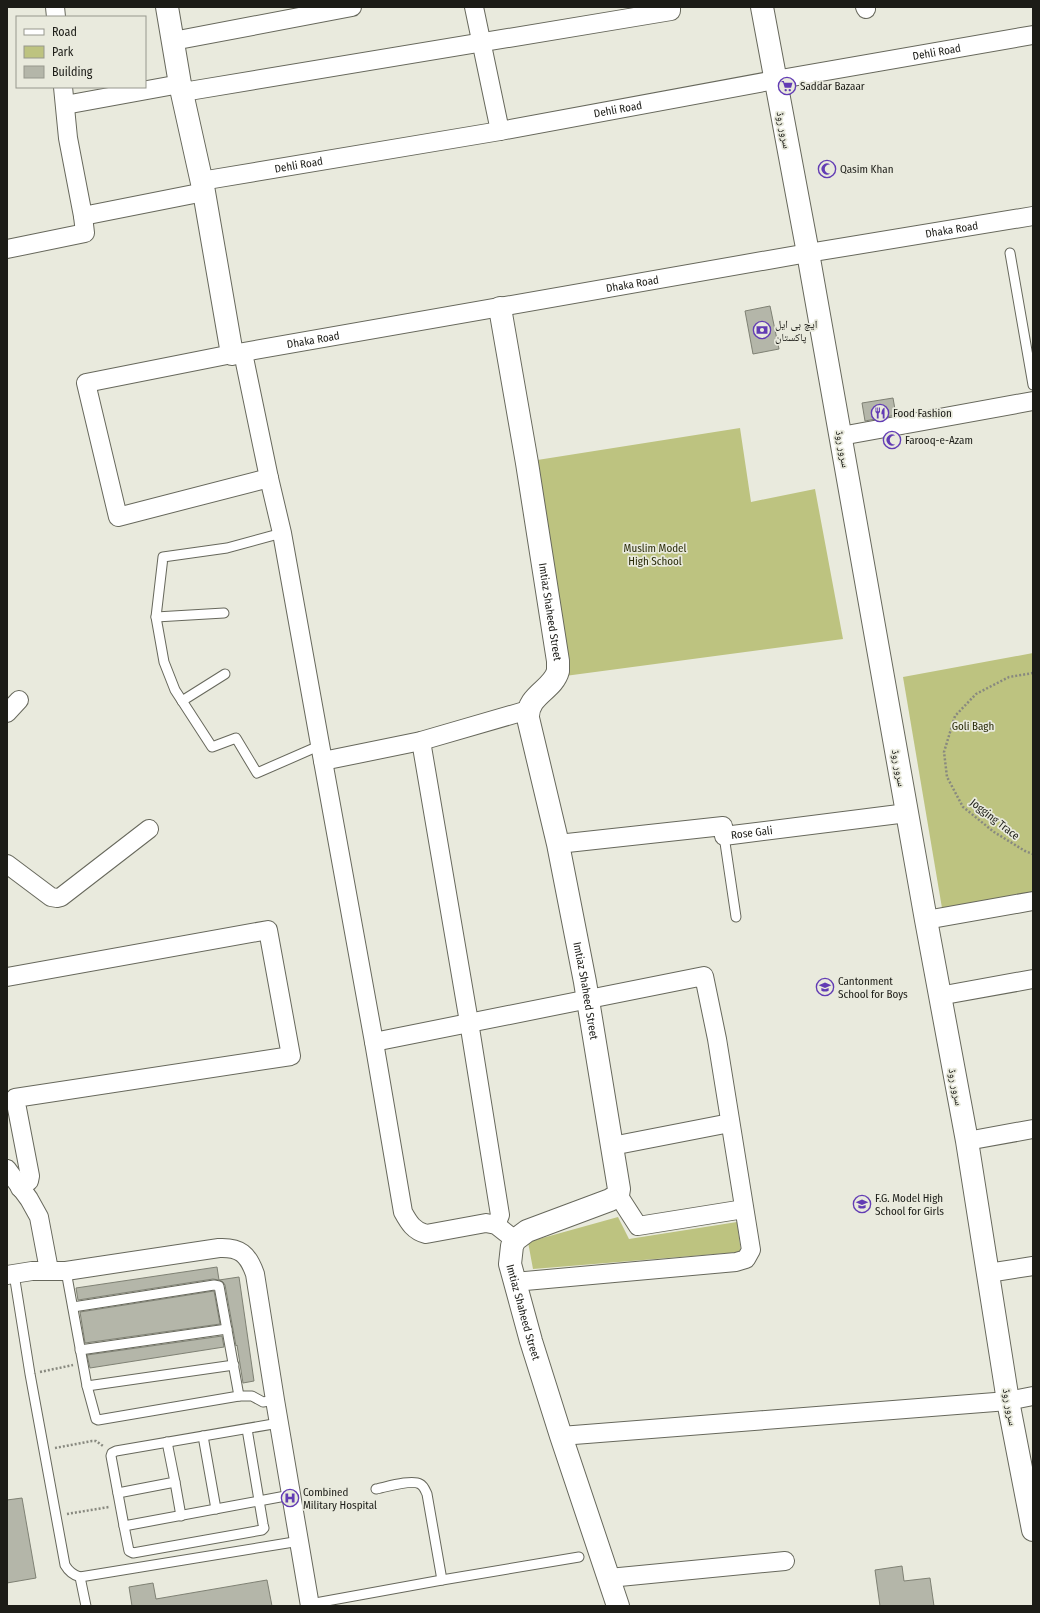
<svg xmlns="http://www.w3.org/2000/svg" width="1040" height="1613" viewBox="0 0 1040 1613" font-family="'Fira Sans Condensed','Noto Naskh Arabic',sans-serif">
<rect width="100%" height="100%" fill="#e9eadd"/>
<!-- green -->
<g fill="#bdc380">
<path d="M740,428l11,74 64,-13 28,150 -278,37 -34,-215z"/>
<path d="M1033,653v241l-91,14 -39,-231z"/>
<path d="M618,1217l11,22 108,-17 4,30 -208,17 -5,-27z"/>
</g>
<!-- building -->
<g fill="#b4b6a9" stroke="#7f8174">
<path d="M770,306l9,43 -26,5 -8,-43z"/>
<path d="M893,398l3,17 -31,6 -3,-18z"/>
<path d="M217,1267l2,13 -6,-1 -135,21 -2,-12z"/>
<path d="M239,1277l15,104 -11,2 -6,-38 -1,1 -11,-61 -2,-3 -4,-2z"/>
<path d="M214,1291l6,33 -135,19 -5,-31z"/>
<path d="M222,1336l2,11 -134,21 -3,-13z"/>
<path d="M22,1498l14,80 -29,5v-83z"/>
<path d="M902,1566l2,15 26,-3 4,28h-54l-5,-36z"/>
<path d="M267,1580l5,26h-140l-3,-19 24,-4 3,16z"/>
</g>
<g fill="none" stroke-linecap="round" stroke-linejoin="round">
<defs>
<g id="service">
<path d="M1010,253l23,132"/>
<path d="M282,533l-55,15 -64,9 -7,60 8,45 11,28 37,57 24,-9 21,35 64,-28"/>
<path d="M156,617l68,-4"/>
<path d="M182,701l43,-27"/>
<path d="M724,836l12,81"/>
<path d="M66,1271l21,115 9,33 2,1 141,-24h13l11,6 12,-2"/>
<path d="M14,1274l16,100 35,191c4,7 8,10 15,12l220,-36"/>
<path d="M73,1307l141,-22 5,1 20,110"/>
<path d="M80,1350l147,-21"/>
<path d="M87,1386l147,-21"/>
<path d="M279,1423l-163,28 -4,2 -1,3 13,70 167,-31"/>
<path d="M203,1436l13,73"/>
<path d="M175,1482l6,34"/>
<path d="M376,1489c10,-2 36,-10 44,-5 4,2 5,6 7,10l15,86"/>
<path d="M118,1493l57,-11 -8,-40"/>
<path d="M124,1526l5,25 4,2 129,-23 2,-2 -1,-4 -16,-95"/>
<path d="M80,1577l6,29"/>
<path d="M310,1604l132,-24 137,-23"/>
</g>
<g id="minor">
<path d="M55,7l1,10"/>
<path d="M474,7l26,124"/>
<path d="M865,7l1,2"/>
<path d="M173,41l179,-34"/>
<path d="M63,87l5,51 15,78 121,-24"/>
<path d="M183,92l488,-81v-4"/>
<path d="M65,105l115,-21"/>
<path id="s1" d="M201,181l299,-50 275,-51 258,-45"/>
<path d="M7,249l78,-16 -2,-17"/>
<path d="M243,353l26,125 13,55 41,228 98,-20 107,-31"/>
<path d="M841,436l192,-35"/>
<path id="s2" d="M269,478l-151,39 -32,-134 146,-29 576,-101 225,-37"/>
<path d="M7,713l12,-13"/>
<path d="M421,741l48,281 31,193 -4,10"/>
<path d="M323,761l51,281 29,170c6,11 11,19 23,22l60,-11 10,2 19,15"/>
<path id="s3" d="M558,844l165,-18 1,10 183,-23"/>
<path d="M7,864l44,33 6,1 4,-1 88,-68"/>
<path d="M926,920l107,-19"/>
<path d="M7,977l261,-47 23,126 -276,42 15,78 -1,5 -9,7"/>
<path d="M939,996l94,-17"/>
<path d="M374,1042l330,-66 13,63 34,211 -5,9 -10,3 -222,20"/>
<path d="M967,1141l66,-12"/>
<path d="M612,1146l118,-23"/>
<path d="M7,1169l22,30 10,18 10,53"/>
<path d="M618,1195l20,31 106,-17"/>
<path d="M988,1273l45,-7"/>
<path d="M7,1275l25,-4h34l153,-23c21,-1 29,6 36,26l20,126 35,206"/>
<path d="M561,1436l447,-35 25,-5"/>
<path d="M609,1578l176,-17"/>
</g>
<g id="tertiary">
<path d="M167,7l13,77 24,108 28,162"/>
<path d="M762,7l46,246 118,667 41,221 41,260 25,129"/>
<path id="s4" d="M500,308l27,155 31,198c0,3 0,7 0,10 -5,19 -31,24 -30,47l30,126 27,138 34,207 -1,6 -8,5 -83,31 -12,9 -3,6 -2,18 21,77 30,95 57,170"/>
</g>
</defs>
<!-- service casing -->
<use href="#service" stroke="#67685c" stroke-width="11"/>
<!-- minor casing -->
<use href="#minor" stroke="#67685c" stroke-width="20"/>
<!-- tertiary casing -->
<use href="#tertiary" stroke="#67685c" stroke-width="24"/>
<!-- path -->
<g stroke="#88897f" stroke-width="2.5" stroke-dasharray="2 2" stroke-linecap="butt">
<path d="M1033,673l-24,4 -33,17 -21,22 -11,36 3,25 16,30 31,25 31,19 8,3"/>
<path d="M40,1372l33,-7"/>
<path d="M55,1448l37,-7h4l7,5"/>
<path d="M67,1514l42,-7"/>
</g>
<!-- service -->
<use href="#service" stroke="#fff" stroke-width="9"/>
<!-- minor -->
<use href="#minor" stroke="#fff" stroke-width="18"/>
<!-- tertiary -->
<use href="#tertiary" stroke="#fff" stroke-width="22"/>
</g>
<!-- icons -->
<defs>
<symbol id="supermarket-ring" viewBox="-11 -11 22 22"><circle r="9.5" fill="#e9eadd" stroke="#623cb4" stroke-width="1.5"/><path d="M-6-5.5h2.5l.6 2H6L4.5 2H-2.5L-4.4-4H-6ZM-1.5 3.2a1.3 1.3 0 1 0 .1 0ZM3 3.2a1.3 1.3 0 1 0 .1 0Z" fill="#623cb4"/></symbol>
<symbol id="mosque-ring" viewBox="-11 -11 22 22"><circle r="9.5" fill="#e9eadd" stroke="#623cb4" stroke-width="1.5"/><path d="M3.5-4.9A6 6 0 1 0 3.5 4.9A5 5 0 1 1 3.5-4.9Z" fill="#623cb4"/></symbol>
<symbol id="bank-ring" viewBox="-11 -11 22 22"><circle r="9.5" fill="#e9eadd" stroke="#623cb4" stroke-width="1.5"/><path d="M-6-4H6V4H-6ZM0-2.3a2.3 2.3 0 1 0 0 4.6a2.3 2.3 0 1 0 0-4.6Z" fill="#623cb4"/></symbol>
<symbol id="restaurant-ring" viewBox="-11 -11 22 22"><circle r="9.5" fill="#e9eadd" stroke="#623cb4" stroke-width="1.5"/><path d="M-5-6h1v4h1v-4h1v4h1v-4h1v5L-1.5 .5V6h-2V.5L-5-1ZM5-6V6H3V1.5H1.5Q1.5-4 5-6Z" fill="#623cb4"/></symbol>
<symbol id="school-ring" viewBox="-11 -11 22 22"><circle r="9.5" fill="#e9eadd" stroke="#623cb4" stroke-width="1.5"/><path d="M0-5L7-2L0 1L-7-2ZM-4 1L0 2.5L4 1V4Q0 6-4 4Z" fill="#623cb4"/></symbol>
<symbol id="hospital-ring" viewBox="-11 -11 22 22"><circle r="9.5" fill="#e9eadd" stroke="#623cb4" stroke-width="1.5"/><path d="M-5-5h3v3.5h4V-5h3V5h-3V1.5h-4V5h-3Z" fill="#623cb4"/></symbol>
</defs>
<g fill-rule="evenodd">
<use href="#supermarket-ring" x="777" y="76" width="20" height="20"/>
<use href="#mosque-ring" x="817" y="159" width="20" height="20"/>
<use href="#bank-ring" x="752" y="320" width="20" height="20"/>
<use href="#restaurant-ring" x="870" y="403" width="20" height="20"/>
<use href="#mosque-ring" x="882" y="430" width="20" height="20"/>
<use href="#school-ring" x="815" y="977" width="20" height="20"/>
<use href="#school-ring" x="852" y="1194" width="20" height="20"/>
<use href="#hospital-ring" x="280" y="1488" width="20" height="20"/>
</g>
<g text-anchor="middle" stroke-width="3.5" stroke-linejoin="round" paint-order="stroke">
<!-- street labels -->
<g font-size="11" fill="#1c1c17" stroke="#e9eadd">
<text dy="4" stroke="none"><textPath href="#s1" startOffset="747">Dehli Road</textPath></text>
<text dy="4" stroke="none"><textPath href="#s1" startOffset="423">Dehli Road</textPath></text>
<text transform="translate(784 130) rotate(79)" y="4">سرور روڈ</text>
<text dy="4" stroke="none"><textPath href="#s1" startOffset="99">Dehli Road</textPath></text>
<text dy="4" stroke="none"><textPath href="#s2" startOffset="1173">Dhaka Road</textPath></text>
<text dy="4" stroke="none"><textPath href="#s2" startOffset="849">Dhaka Road</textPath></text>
<text dy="4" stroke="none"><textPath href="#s2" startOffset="525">Dhaka Road</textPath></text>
<text transform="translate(843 449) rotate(80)" y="4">سرور روڈ</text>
<text dy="4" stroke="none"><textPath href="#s4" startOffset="308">Imtiaz Shaheed Street</textPath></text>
<text transform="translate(899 768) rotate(80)" y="4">سرور روڈ</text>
<text transform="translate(995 819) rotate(38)" y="4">Jogging Trace</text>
<text dy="4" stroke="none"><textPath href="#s3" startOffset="204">Rose Gali</textPath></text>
<text dy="4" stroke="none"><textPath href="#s4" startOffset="704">Imtiaz Shaheed Street</textPath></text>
<text transform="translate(956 1087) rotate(79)" y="4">سرور روڈ</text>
<text dy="4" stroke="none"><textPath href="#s4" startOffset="1099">Imtiaz Shaheed Street</textPath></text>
<text transform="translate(1010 1407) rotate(80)" y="4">سرور روڈ</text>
</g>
<!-- poi labels -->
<g font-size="11" fill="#1c1c17" stroke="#e9eadd" text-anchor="start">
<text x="800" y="90">Saddar Bazaar</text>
<text x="840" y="173">Qasim Khan</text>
<text x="775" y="328">ایچ بی ایل<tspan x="775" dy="13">پاکستان</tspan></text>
<text x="893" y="417">Food Fashion</text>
<text x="905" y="444">Farooq-e-Azam</text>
<text x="838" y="985">Cantonment<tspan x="838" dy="13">School for Boys</tspan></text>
<text x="875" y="1202">F.G. Model High<tspan x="875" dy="13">School for Girls</tspan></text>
<text x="303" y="1496">Combined<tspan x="303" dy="13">Military Hospital</tspan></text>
</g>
<!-- park labels -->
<g font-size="11" fill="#2a2c09" stroke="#e9eadd">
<text x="655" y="552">Muslim Model<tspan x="655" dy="13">High School</tspan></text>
<text x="973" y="730">Goli Bagh</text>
</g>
</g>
<!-- border -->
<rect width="1040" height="1613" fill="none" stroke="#1c1c17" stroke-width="16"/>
<!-- legend -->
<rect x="16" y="16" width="130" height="72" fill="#e9eadd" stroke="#97988e"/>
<rect x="24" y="29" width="20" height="6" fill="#ffffff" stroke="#97988e"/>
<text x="52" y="36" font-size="12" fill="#1c1c17">Road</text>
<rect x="24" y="46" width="20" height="12" fill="#bdc380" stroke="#97988e"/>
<text x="52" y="56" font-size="12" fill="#1c1c17">Park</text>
<rect x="24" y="66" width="20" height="12" fill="#b4b6a9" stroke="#97988e"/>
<text x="52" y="76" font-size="12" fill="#1c1c17">Building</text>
</svg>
